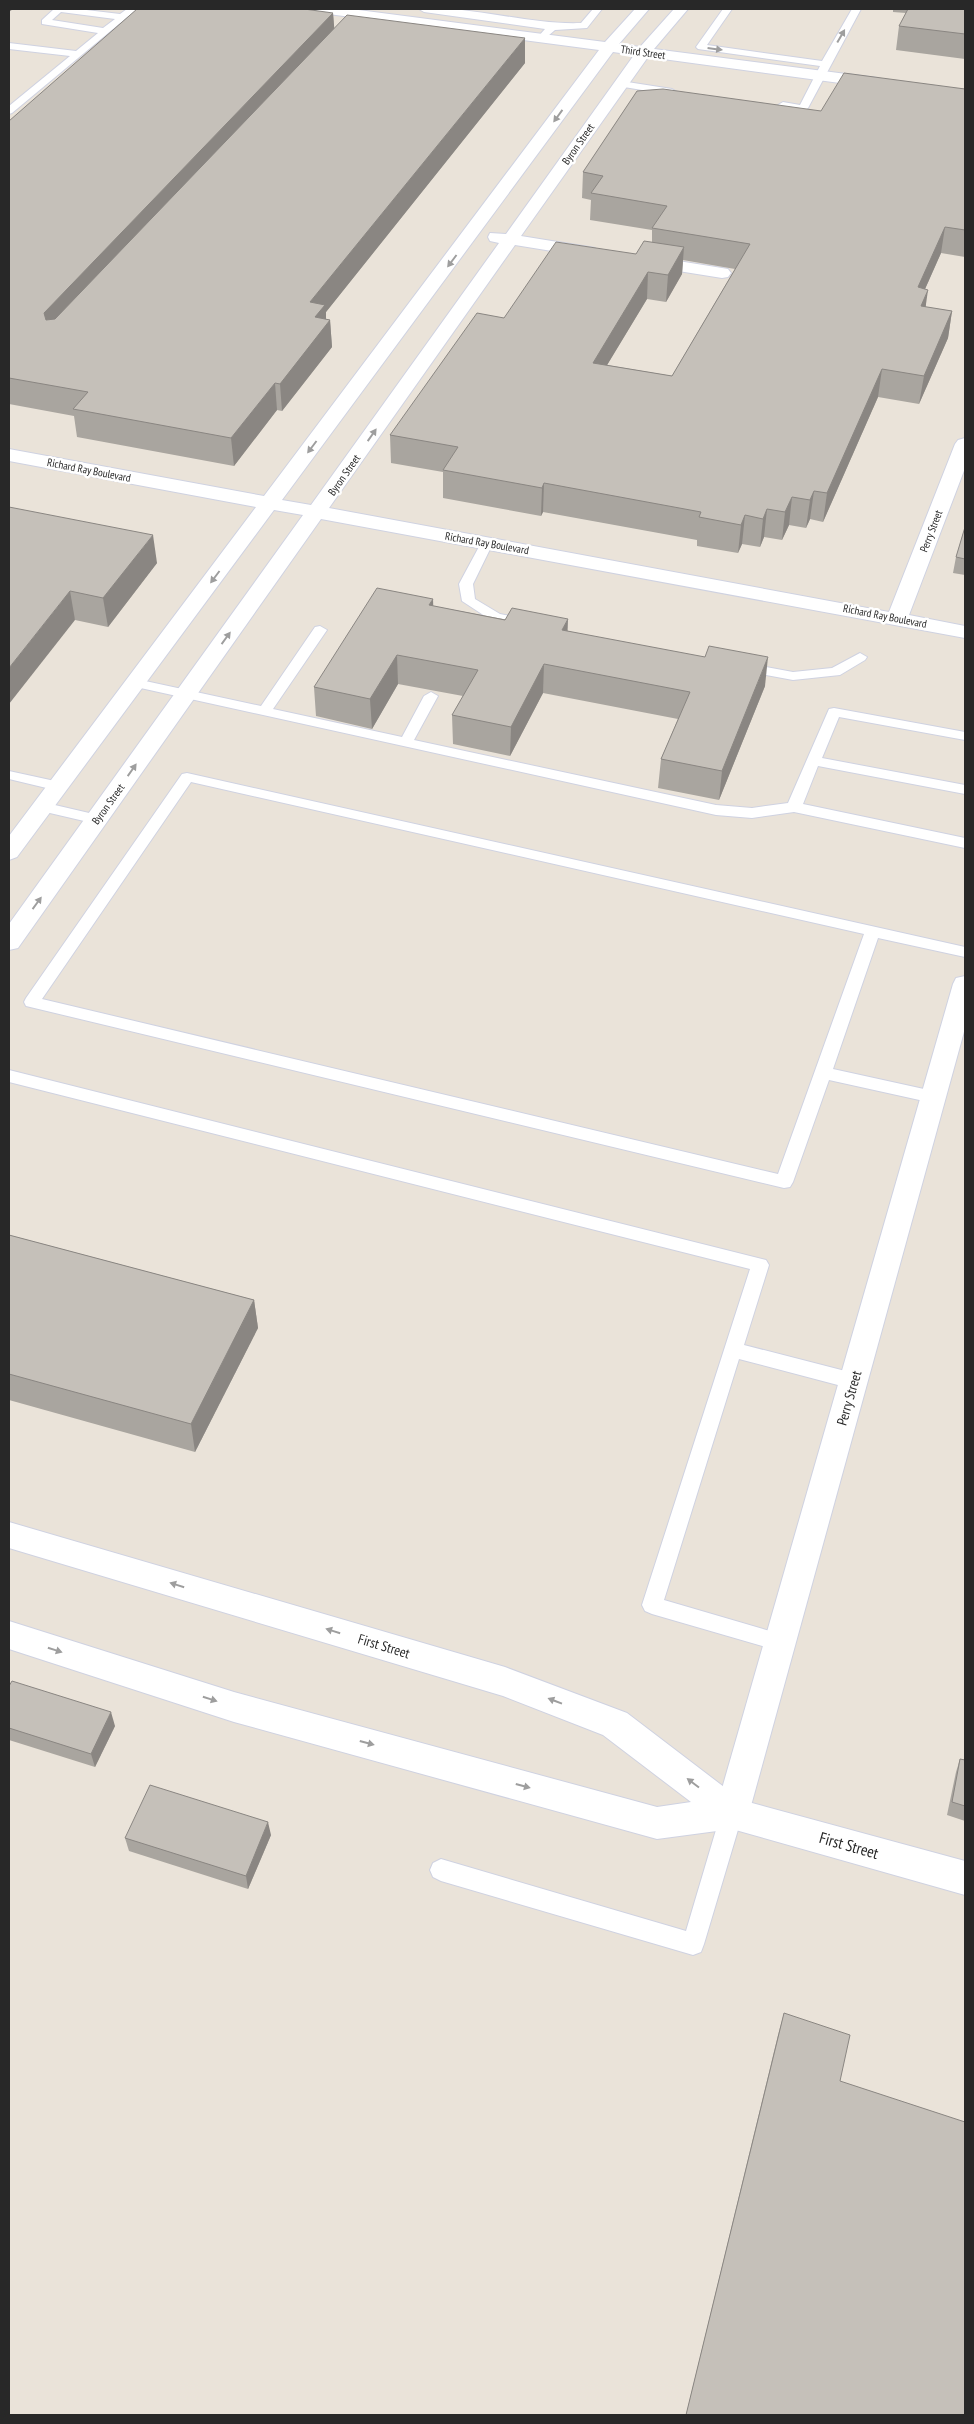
<svg xmlns="http://www.w3.org/2000/svg" width="974" height="2424" viewBox="0 0 974 2424" font-family="'PT Sans Narrow',sans-serif">
<rect width="100%" height="100%" fill="#eae3d9"/>
<g fill="none" stroke-linecap="round" stroke-linejoin="round">
<defs>
<g id="lane">
<path d="M54,9h24l42,5 7,-5h10l-125,104 -3,1v-8l61,-50 -61,-7v-6l67,8 22,-18 -56,-9v-4zM61,12l54,7 -12,9 -51,-8z"/>
<path d="M419,9c53,-4 108,16 162,14l12,-14h9l-15,19 -32,2 -13,11 -5,-3 8,-9 -121,-17z"/>
<path d="M723,9h9l-25,36 115,16 30,-52h9l-53,99c-7,5 -23,2 -30,-3l5,-3 17,3 20,-39 -122,-17 -2,-2z"/>
<path d="M621,81l51,8 5,3 -5,3 -54,-9v-4z"/>
<path d="M487,539l6,4 -20,41 2,15 25,15 33,7 2,3 -2,3 -5,1 -37,-8 -29,-19 -3,-17 22,-41z"/>
<path d="M320,626l7,4 -54,79 129,28 22,-41 7,-4 7,4 -24,44 302,65 36,3 36,-5 41,-94 5,-1 131,24v8l-126,-23 -17,41 143,27v9l-147,-28 -15,38 162,34v10l-171,-36 -42,6 -36,-3 -580,-128 -7,-4 7,-4 125,27 54,-79z"/>
<path d="M860,653l7,4 -2,3 -25,15 -47,5 -48,-9 -7,-4 7,-4 48,9 39,-4z"/>
<path d="M9,771l55,12 2,3 -7,5 -50,-12z"/>
<path d="M187,773l778,174v10l-87,-19 -45,131 100,22 6,2 2,4 -2,4 -6,2 -104,-23 -36,102 -3,5 -6,1 -758,-182 -2,-4 2,-4 156,-224zM191,782l673,152 -86,240 -736,-175z"/>
<path d="M42,802l60,14 2,3 -7,5 -60,-14 -2,-3z"/>
<path d="M9,1070l757,190 3,5 -25,80 109,28 7,3 2,5 -2,5 -7,3 -114,-30 -75,241 123,36 3,6 -3,6 -7,3 -128,-37 -7,-3 -3,-6 108,-336 -741,-187z"/>
<path d="M732,1803l8,3 3,7 -39,131 -3,8 -8,3 -252,-74 -8,-4 -3,-7 3,-7 8,-4 245,72 35,-118 3,-7z"/>
</g>
<g id="street">
<path d="M314,9h37l254,33 30,-33h14l-30,35 21,3 34,-38h14l-34,40 223,29 8,5 -8,5 -229,-31 -127,179 74,12 2,4 -2,4 -6,1 -74,-12 -186,263 560,104 66,-168 3,-4 7,-2v30l-56,147 56,11v12l-644,-119 -303,429 -9,2v-26l294,-409 -29,-5 -257,347 -8,3v-24l247,-329 -247,-46v-12l255,47 335,-446 -278,-37zM613,52l21,3 -128,179 -16,-1 -2,4 2,4 9,2 -188,262 -29,-5z"/>
<path d="M647,256l75,12 6,1 3,4 -3,4 -6,1 -81,-13 -2,-4 2,-4z"/>
<path d="M965,976v52l-216,785 -5,11 -12,5 -12,-5 -5,-11 238,-829 3,-6z"/>
</g>
<path id="secondary" d="M9,1522l496,145 122,46 114,87 224,61v34l-233,-66 -75,10 -423,-117 -225,-73v-28l225,71 423,115 34,-5 -88,-67 -100,-39 -494,-148z"/>
</defs>
<!-- lane casing -->
<use href="#lane" stroke="#cfd2e1" stroke-width="2"/>
<!-- street casing -->
<use href="#street" stroke="#cfd2e1" stroke-width="2"/>
<!-- secondary casing -->
<use href="#secondary" stroke="#cfd2e1" stroke-width="2"/>
<!-- lane -->
<use href="#lane" fill="#fff" fill-rule="evenodd"/>
<!-- street -->
<use href="#street" fill="#fff" fill-rule="evenodd"/>
<!-- secondary -->
<use href="#secondary" fill="#fff" fill-rule="evenodd"/>
</g>
<!-- wall -->
<g fill="#a9a59f" fill-rule="evenodd">
<path d="M893,9h72v50l-69,-9 3,-24 7,-13 -13,-1z"/>
<path d="M333,13l1,15 191,35 -199,249v7l4,1 2,27 -50,64 -5,-1 -43,56 -157,-29 -3,-21 -65,-12v-283z"/>
<path d="M965,89v168l-24,-4 -16,36 1,18 26,4 -4,27 -29,66 -41,-7 -55,125 -13,-3 -4,9 -17,-3 -7,15 -18,-3 -4,10 -18,-3 -4,9 -41,-7v-6l-154,-28 -2,4 -98,-18v-26l-52,-9 -1,-28 114,-117 132,-64 16,-12v-12l-62,-10 1,-20 -9,-2 1,-26 238,-61zM683,260l52,9 -63,107 -65,-11 40,-66 19,3 16,-28z"/>
<path d="M9,507l148,56 -49,64 -33,-7z"/>
<path d="M965,527v48l-12,-2 3,-16z"/>
<path d="M433,606l135,25 197,55 -46,114 -61,-12 3,-29 17,-40 -135,-26 -33,63 -57,-12 -1,-29 11,-19 -65,-12 -26,45 -56,-13 -2,-29z"/>
<path d="M9,1235l245,65 4,28 -63,124 -186,-52z"/>
<path d="M9,1686l106,40 -20,41 -86,-27z"/>
<path d="M960,1759l5,1v61l-18,-6 9,-43z"/>
<path d="M271,1835l-23,54 -119,-38 -4,-13z"/>
<path d="M784,2013l56,68 125,334h-279l92,-380z"/>
</g>
<!-- shaded-wall -->
<g fill="#8a8682">
<path d="M9,9h4l-4,3z"/>
<path d="M333,13l2,24 -286,303 -5,-27z"/>
<path d="M525,38v25l-199,249v13l4,-5 2,27 -50,64 -2,-27 30,-82z"/>
<path d="M945,227l-4,26 -27,61 4,-27z"/>
<path d="M684,247l-2,27 -16,28 2,-27z"/>
<path d="M648,272l-1,27 -55,91 1,-27z"/>
<path d="M928,290l-4,28 -3,-12z"/>
<path d="M952,311l-4,27 -29,66 5,-28z"/>
<path d="M882,369l-4,28 -55,125 4,-29z"/>
<path d="M275,383l2,27 -43,56 -3,-28z"/>
<path d="M544,483l-1,29 -2,4 1,-28z"/>
<path d="M814,491l-4,28 -4,9 4,-28z"/>
<path d="M792,497l-3,28 -7,15 3,-28z"/>
<path d="M767,509l-3,28 -4,10 3,-28z"/>
<path d="M745,515l-3,29 -4,9 3,-28z"/>
<path d="M153,535l4,28 -49,64 -5,-29z"/>
<path d="M70,591l5,29 -66,84v-36z"/>
<path d="M433,599l1,28 -5,-22z"/>
<path d="M568,619l-1,29 -5,-18z"/>
<path d="M397,655l1,29 -26,45 -2,-30z"/>
<path d="M768,657l-3,29 -46,114 3,-29z"/>
<path d="M544,664l-1,29 -33,63 1,-29z"/>
<path d="M254,1300l4,28 -63,124 -4,-28z"/>
<path d="M111,1712l4,14 -20,41 -4,-13z"/>
<path d="M268,1822l3,13 -23,54 -2,-13z"/>
</g>
<!-- building -->
<g fill="#c5c0b9" stroke="#8a8682">
<path d="M137,9h167l29,4 -289,300 2,7 9,-1 292,-304 178,23 -215,264 15,3 -10,12 15,3 -50,64 -5,-1 -44,55 -158,-29 15,-17 -79,-14v-257z"/>
<path d="M908,9h57v25l-66,-8z"/>
<path d="M844,73l121,16v141l-20,-3 -27,60 10,3 -7,16 31,5 -28,65 -42,-7 -55,124 -13,-2 -4,9 -18,-3 -7,15 -18,-3 -4,10 -18,-4 -4,10 -42,-8 2,-5 -157,-29 -2,5 -99,-18 15,-23 -68,-12 87,-122 27,5 52,-76 80,12 8,-13 40,6 -16,28 -20,-3 -55,91 79,13 78,-132 -98,-16 15,-22 -76,-13 12,-17 -20,-4 54,-81 26,-2 158,22z"/>
<path d="M9,507l144,28 -50,63 -33,-7 -61,77z"/>
<path d="M965,527v32l-9,-2z"/>
<path d="M377,588l56,11 -4,6 76,15 7,-12 56,11 -6,11 143,27 4,-11 59,11 -46,114 -61,-12 29,-67 -146,-28 -33,63 -59,-12 26,-45 -81,-15 -27,44 -56,-12z"/>
<path d="M9,1235l245,65 -63,124 -182,-50z"/>
<path d="M12,1681l99,31 -20,42 -82,-26v-42z"/>
<path d="M960,1759l5,1v46l-13,-4z"/>
<path d="M150,1785l118,37 -22,54 -121,-38z"/>
<path d="M784,2013l66,22 -10,46 125,41v293h-279z"/>
</g>
<!-- one-way arrows -->
<defs><path id="oneway-solid" d="M-6-.8H1V-3.2L6.5 0L1 3.2V.8H-6Z" transform="scale(1.25)"/></defs>
<g fill="#9e9e9e">
<use href="#oneway-solid" transform="translate(841 36) rotate(-60)"/>
<use href="#oneway-solid" transform="translate(715 49) rotate(7)"/>
<use href="#oneway-solid" transform="translate(558 116) rotate(126)"/>
<use href="#oneway-solid" transform="translate(452 261) rotate(127)"/>
<use href="#oneway-solid" transform="translate(372 435) rotate(-55)"/>
<use href="#oneway-solid" transform="translate(312 447) rotate(127)"/>
<use href="#oneway-solid" transform="translate(215 577) rotate(127)"/>
<use href="#oneway-solid" transform="translate(226 638) rotate(-54)"/>
<use href="#oneway-solid" transform="translate(132 770) rotate(-55)"/>
<use href="#oneway-solid" transform="translate(37 903) rotate(-54)"/>
<use href="#oneway-solid" transform="translate(177 1585) rotate(-163)"/>
<use href="#oneway-solid" transform="translate(333 1631) rotate(-163)"/>
<use href="#oneway-solid" transform="translate(55 1650) rotate(18)"/>
<use href="#oneway-solid" transform="translate(210 1699) rotate(18)"/>
<use href="#oneway-solid" transform="translate(555 1701) rotate(-159)"/>
<use href="#oneway-solid" transform="translate(367 1743) rotate(15)"/>
<use href="#oneway-solid" transform="translate(693 1783) rotate(-143)"/>
<use href="#oneway-solid" transform="translate(523 1786) rotate(15)"/>
</g>
<g text-anchor="middle" stroke-width="5" stroke-linejoin="round" paint-order="stroke">
<!-- far-street labels -->
<g font-size="11" fill="#282828" stroke="#fff">
<text transform="translate(643 52) rotate(8)" y="4">Third Street</text>
<text transform="translate(578 144) rotate(-55)" y="4">Byron Street</text>
<text transform="translate(89 470) rotate(11)" y="4">Richard Ray Boulevard</text>
<text transform="translate(344 475) rotate(-55)" y="4">Byron Street</text>
<text transform="translate(931 531) rotate(-69)" y="4">Perry Street</text>
<text transform="translate(487 543) rotate(10)" y="4">Richard Ray Boulevard</text>
<text transform="translate(885 616) rotate(11)" y="4">Richard Ray Boulevard</text>
<text transform="translate(108 804) rotate(-54)" y="4">Byron Street</text>
</g>
<!-- street labels -->
<g font-size="14" fill="#282828" stroke="#fff">
<text transform="translate(849 1398) rotate(-74)" y="5">Perry Street</text>
<text transform="translate(384 1646) rotate(17)" y="5">First Street</text>
</g>
<!-- near-street labels -->
<g font-size="16" fill="#282828" stroke="#fff">
<text transform="translate(849 1845) rotate(16)" y="6">First Street</text>
</g>
</g>
<!-- border -->
<rect width="974" height="2424" fill="none" stroke="#282828" stroke-width="20"/>
</svg>
